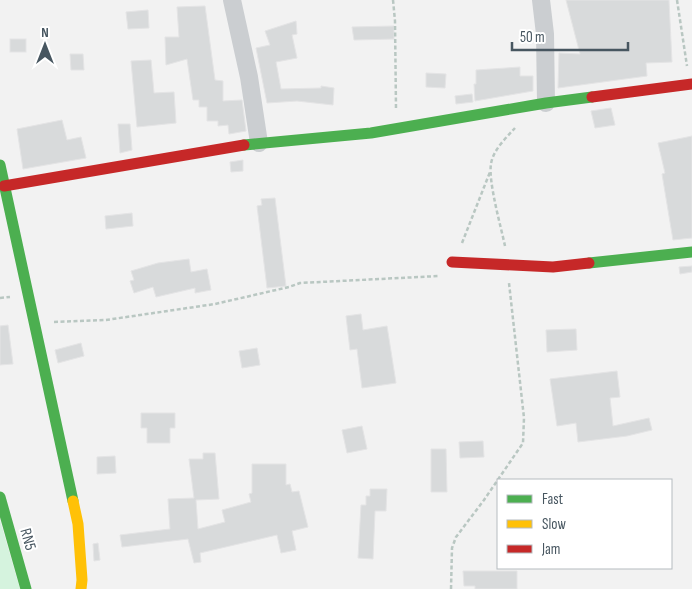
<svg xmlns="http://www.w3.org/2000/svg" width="692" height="589" viewBox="0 0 692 589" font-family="'Sofia Sans Condensed',sans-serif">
<rect width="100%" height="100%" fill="#f2f2f2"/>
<!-- green -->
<path fill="#d5f3de" d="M0,520l20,69h-20z"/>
<!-- building -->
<g fill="#d8dadb" stroke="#e4e4e5">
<path d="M566,0h103l3,62 -26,1 1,13 -89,12 1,-35 21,1z"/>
<path d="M205,6l10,74 8,1v20l19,-1 4,31 -17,3 -1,-9 -10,1v-5h-11v-14h-8v-7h-6l-6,-41 -21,6 -1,-28h14l-2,-30z"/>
<path d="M148,10l1,18 -21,1 -2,-17z"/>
<path d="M296,21l1,13 -5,1 5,23 -21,4 5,27 40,-1v-2l13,2 -1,17 -36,-4 -30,2 -11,-55 14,-3 -5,-14z"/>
<path d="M394,26v13l-40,1 -2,-13z"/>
<rect x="10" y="39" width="16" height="13"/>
<path d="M70,54h13l1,16h-13z"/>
<path d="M151,60l3,33 20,-1 2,31 -39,4 -6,-66z"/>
<path d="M520,67v9h13v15l-58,10 -1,-17h2v-14z"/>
<path d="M426,73l20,1 -1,14 -19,-1z"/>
<path d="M472,94l1,8 -17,2 -1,-8z"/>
<path d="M611,108l4,17 -20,3 -4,-17z"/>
<path d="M62,120l5,20 14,-3 5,21 -63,11 -6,-40z"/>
<path d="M118,124h12l2,26 -12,3z"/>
<path d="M692,136v102l-19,2 -11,-66 3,-1 -7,-30z"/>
<path d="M243,160v11l-12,1 -1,-10z"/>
<path d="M275,198l11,88 -19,2 -10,-82 5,-1 -1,-6z"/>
<path d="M132,213l1,13 -27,3 -1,-13z"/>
<path d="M189,259l2,13 16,-3 4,21 -16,3v-5l-39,9 -3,-10 -19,6 -4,-12 4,-1 -3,-9 27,-8z"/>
<path d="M692,266v6l-12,2 -1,-7z"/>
<path d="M361,314l2,16 24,-4 9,57 -34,5 -5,-39 -7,1 -4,-34z"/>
<path d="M8,325l5,39 -13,1v-39z"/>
<path d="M576,329l1,21 -30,2 -1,-22z"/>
<path d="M81,343l3,13 -26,7 -3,-13z"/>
<path d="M257,348l3,17 -18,3 -3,-17z"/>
<path d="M617,371l3,26 -10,1 3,28 36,-8 3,12 -25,6 -49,6 -2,-19 -19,3 -7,-47z"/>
<path d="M141,413h34v15h-5v15h-23v-15h-6z"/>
<path d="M362,426l5,23 -20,4 -5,-23z"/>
<path d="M483,441l1,16 -24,1 -1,-16z"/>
<path d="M431,449h15l1,43h-16z"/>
<path d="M203,453h12l4,46 -23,1 2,29 27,-7 -3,-12 29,-8 -2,-8 3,-1v-29h34v21l4,-1 2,8 7,-1 9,36 -16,4 4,19 -15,3 -4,-18 -77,18 1,9 -7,1 -6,-24 -66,8 -2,-12 50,-6 -2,-30 26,-1 -5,-39h14z"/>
<path d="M115,456l1,17 -19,1v-17z"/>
<path d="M370,489h17l-1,22h-11l-2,48 -15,-1 3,-53h5v-9h4z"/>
<path d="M98,543l2,17 -6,1 -1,-17z"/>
<path d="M463,571h54v18h-42v-3h-11z"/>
</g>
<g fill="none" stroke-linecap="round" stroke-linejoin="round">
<!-- path -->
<g stroke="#b9c7c2" stroke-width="2.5" stroke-dasharray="4 2.5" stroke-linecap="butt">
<path d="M393,0l2,21 1,88"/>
<path d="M677,0l10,66"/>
<path d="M462,243l28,-71"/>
<path d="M505,246c-4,-19 -17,-65 -14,-82 2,-14 15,-26 24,-36"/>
<path d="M0,298l10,-1"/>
<path d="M54,322l52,-2 109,-16 74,-17 11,-4 139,-7"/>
<path d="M451,589l1,-41 4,-11 28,-37 39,-57 1,-25 -15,-135"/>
</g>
<!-- street -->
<g stroke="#cbced1" stroke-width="18">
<path d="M232,0l17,77 10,66"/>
<path d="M541,0l4,34 1,69"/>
</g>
<!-- fast -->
<g stroke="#4caf50" stroke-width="11">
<path d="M244,145l127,-12 175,-30 46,-6"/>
<path d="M0,165l73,336"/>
<path d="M589,263l103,-11"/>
<path d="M0,497l26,92"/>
</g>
<!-- slow -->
<path stroke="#ffc107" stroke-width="11" d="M73,501l5,23 4,56 -1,9"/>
<!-- jam -->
<g stroke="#c62828" stroke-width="11">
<path d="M592,97l100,-13"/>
<path d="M4,186l240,-41"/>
<path d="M452,262l101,5 36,-4"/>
</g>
</g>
<g text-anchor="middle" stroke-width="4" stroke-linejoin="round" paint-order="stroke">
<!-- street labels -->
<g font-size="16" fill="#475660" stroke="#fff">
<text transform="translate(29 539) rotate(74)" y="6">RN5</text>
</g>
</g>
<!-- legend -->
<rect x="497" y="479" width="175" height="90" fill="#ffffff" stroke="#b5bbbf"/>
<rect x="507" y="495" width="25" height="8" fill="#4caf50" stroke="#b5bbbf"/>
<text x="542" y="504" font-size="15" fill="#475660">Fast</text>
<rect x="507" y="520" width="25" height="8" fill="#ffc107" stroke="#b5bbbf"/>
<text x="542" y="529" font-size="15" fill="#475660">Slow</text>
<rect x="507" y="545" width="25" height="8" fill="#c62828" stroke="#b5bbbf"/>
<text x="542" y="554" font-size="15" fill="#475660">Jam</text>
<!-- north arrow -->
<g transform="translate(45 45)" stroke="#ffffff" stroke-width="4" paint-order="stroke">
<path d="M0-4L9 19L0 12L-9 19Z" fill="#475660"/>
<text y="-8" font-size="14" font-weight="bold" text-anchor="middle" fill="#475660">N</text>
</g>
<!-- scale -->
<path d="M512 42v8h116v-8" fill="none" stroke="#475660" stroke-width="2.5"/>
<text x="520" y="42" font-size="15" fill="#475660" stroke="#ffffff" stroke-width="4" paint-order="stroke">50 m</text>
</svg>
